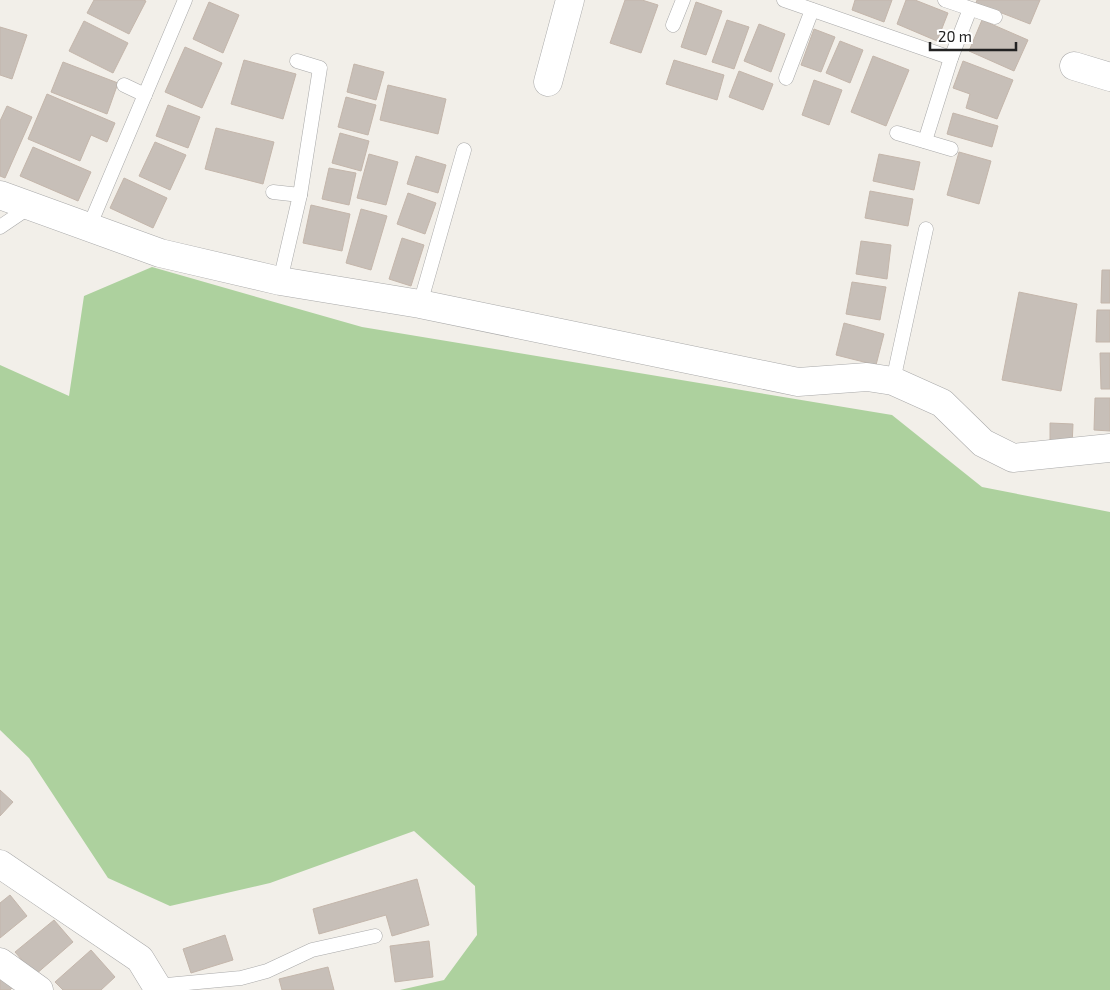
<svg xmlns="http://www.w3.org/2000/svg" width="1110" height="990" viewBox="0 0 1110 990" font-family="'Exo 2',sans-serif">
<rect width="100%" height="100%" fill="#f2efe9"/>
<!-- forest -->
<path fill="#add19e" d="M152,267l210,60 530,88 90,72 128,25v478h-710l44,-10 33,-45 -2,-49 -61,-55 -144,52 -100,23 -62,-28 -79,-120 -29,-28v-365l69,31 15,-100z"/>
<!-- building -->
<g fill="#c7bfb8" stroke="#c4b6ab">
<path d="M94,0h49l3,1 -17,33 -42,-21z"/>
<path d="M625,0h17l16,5 -17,48 -31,-10z"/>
<path d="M855,0h37l-8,22 -32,-12z"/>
<path d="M906,0h9l33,13 -11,28 -40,-17z"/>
<path d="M977,0h63l-10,24 -54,-21z"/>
<path d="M209,2l30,13 -16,38 -30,-14z"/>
<path d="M696,2l26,9 -16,44 -25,-8z"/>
<path d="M727,20l22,7 -15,42 -22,-7z"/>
<path d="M982,20l46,20 -14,31 -45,-20z"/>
<path d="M84,21l44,22 -15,30 -44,-22z"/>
<path d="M759,24l26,10 -14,38 -27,-11z"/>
<path d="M0,27l27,8 -15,44 -12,-4z"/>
<path d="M814,29l21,8 -14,35 -20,-7z"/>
<path d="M840,41l23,9 -13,33 -24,-10z"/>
<path d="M185,47l37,16 -20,45 -37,-16z"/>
<path d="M873,56l36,14 -23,56 -35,-14z"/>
<path d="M244,60l52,14 -13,45 -52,-15z"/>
<path d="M674,60l50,15 -7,25 -51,-16z"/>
<path d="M963,61l50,19 -16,39 -31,-11 4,-14 -17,-6z"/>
<path d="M63,62l55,21 -11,31 -56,-22z"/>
<path d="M354,64l30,8 -8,28 -29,-8z"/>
<path d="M739,71l34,13 -10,26 -34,-13z"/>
<path d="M814,80l28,10 -13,35 -27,-10z"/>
<path d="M388,85l58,14 -8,35 -58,-14z"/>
<path d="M47,94l68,29 -8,19 -16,-7 -11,26 -52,-22z"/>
<path d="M346,97l30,8 -8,30 -30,-8z"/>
<path d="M168,105l32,12 -12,31 -32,-12z"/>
<path d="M7,106l25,11 -27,61 -5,-2v-55z"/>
<path d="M953,113l45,13 -6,21 -45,-13z"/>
<path d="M216,128l58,14 -11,42 -58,-15z"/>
<path d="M340,133l29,8 -8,30 -29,-8z"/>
<path d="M155,142l31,13 -16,35 -31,-14z"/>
<path d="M33,147l58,25 -13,29 -58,-25z"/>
<path d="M959,152l32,9 -12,43 -32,-9z"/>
<path d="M369,154l29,8 -12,43 -29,-7z"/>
<path d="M879,154l41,8 -6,28 -41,-9z"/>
<path d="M416,156l30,9 -8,28 -31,-9z"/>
<path d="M329,168l27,5 -7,32 -27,-6z"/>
<path d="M124,178l43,20 -14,30 -43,-20z"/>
<path d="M870,191l43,8 -5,27 -43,-8z"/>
<path d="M408,193l28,10 -11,31 -28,-10z"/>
<path d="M311,205l39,9 -8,37 -39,-8z"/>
<path d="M361,209l26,7 -16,54 -25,-7z"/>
<path d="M402,238l22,7 -13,41 -22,-7z"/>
<path d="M861,241l30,4 -4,34 -31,-5z"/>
<path d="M1102,270h8v33h-9z"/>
<path d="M852,282l34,5 -6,33 -34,-6z"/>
<path d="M1019,292l58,12 -16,87 -59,-11z"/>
<path d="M1097,310h13v32h-14z"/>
<path d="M844,323l40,11 -8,31 -40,-10z"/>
<path d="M1100,353h10v36h-9z"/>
<path d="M1095,398h15v33l-16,-1z"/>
<path d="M1050,423l23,1 -1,22 -22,-1z"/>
<path d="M0,790l13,12 -13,14z"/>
<path d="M417,879l12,46 -37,11 -6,-21 -67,19 -6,-25z"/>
<path d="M10,895l17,21 -27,22v-35z"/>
<path d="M54,920l19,22 -38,33 -20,-23z"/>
<path d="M225,935l8,25 -42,13 -8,-24z"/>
<path d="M429,941l4,36 -38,5 -5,-36z"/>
<path d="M91,950l24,27 -14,13h-38l-8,-8z"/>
<path d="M328,967l6,23h-52l-3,-11z"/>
<path d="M0,978l13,9 -3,3h-10z"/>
</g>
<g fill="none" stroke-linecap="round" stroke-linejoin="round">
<defs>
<g id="service">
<path d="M784,0l167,58"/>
<path d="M945,0l50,17"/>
<path d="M673,25l10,-25"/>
<path d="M786,78l26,-68"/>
<path d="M124,85l21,10"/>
<path d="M897,133l54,16"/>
<path d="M925,141l26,-83 19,-49"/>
<path d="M273,192l27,3 20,-127 -23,-7"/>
<path d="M0,227l31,-21"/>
<path d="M89,227l96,-227"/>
<path d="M280,281l20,-86"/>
<path d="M420,304l44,-154"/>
<path d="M893,381l33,-152"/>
<path d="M156,986l85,-8 26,-7 45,-21 63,-14"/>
</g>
<g id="minor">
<path d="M1074,66l36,11"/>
<path d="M548,82l22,-82"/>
<path d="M0,195l160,58 120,28 140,23 378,78 69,-5 26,4 49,22 41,40 30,15 97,-10"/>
<path d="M0,864l140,95 19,31"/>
<path d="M0,962l39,28"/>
</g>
</defs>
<!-- service casing -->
<use href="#service" stroke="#a9a9a9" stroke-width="15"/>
<!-- minor casing -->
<use href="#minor" stroke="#a9a9a9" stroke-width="29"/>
<!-- service -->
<use href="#service" stroke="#fff" stroke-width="14"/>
<!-- minor -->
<use href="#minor" stroke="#fff" stroke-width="28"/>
</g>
<!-- scale -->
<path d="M930 42v8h86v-8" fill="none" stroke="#222222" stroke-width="2.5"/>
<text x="938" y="42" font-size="15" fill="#222222" stroke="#ffffff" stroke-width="4" paint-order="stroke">20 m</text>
</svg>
